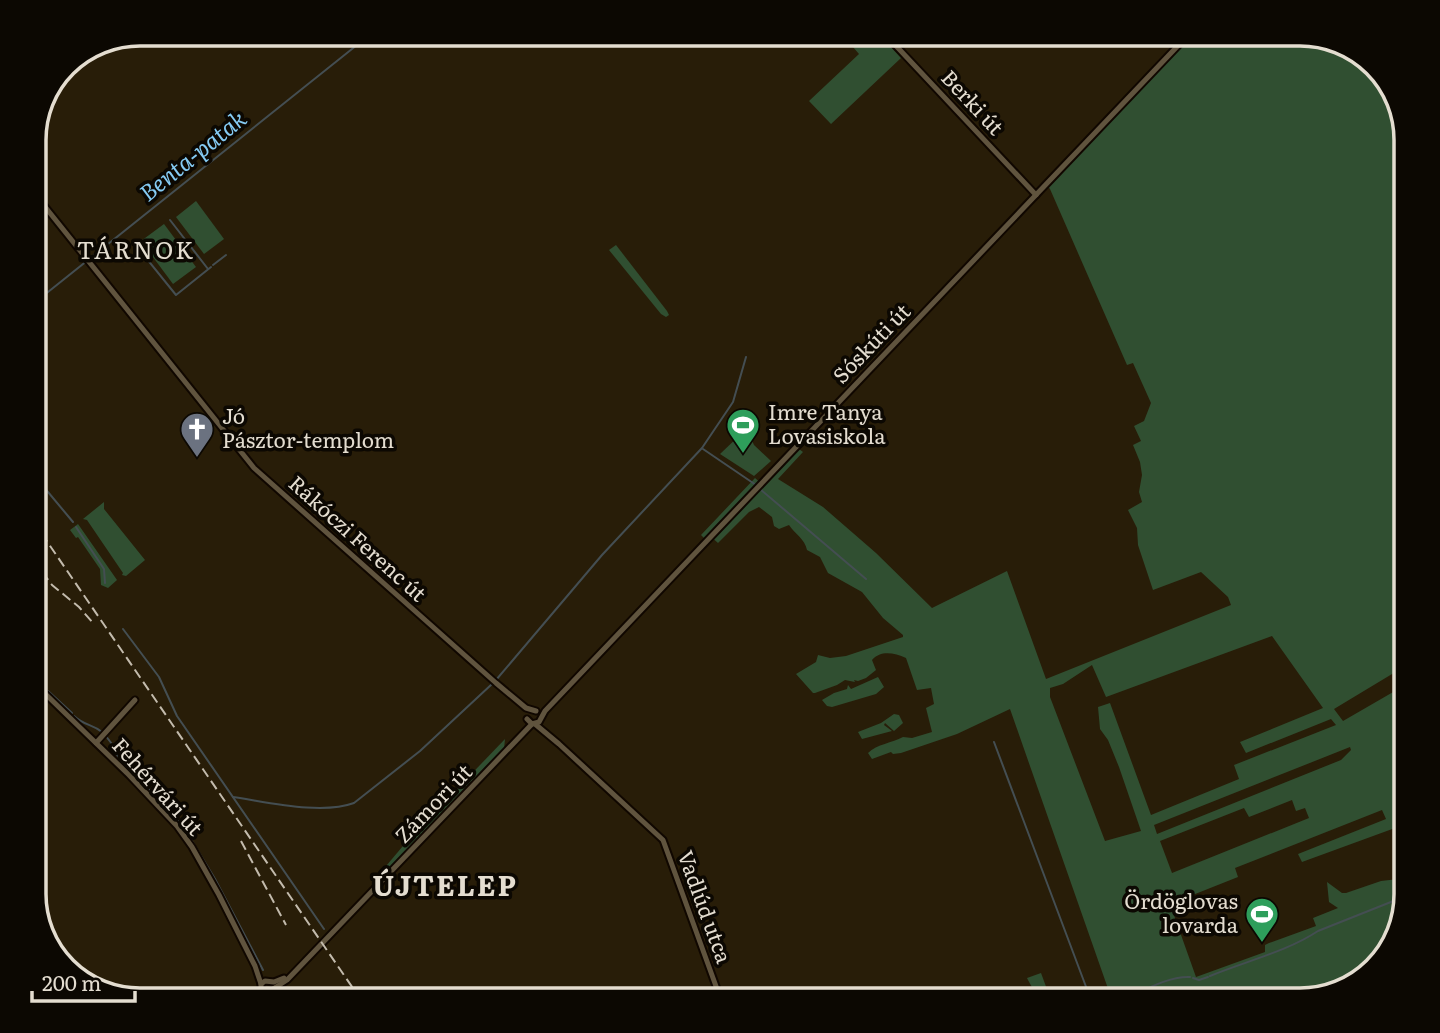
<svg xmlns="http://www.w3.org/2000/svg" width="1440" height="1033" viewBox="0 0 1440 1033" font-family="Literata,serif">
<rect width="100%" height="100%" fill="#281d08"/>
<!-- green -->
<g fill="#304f31" fill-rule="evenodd">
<path d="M855,33h23l23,25 -70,66 -22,-23 50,-47 -12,-14z"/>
<path d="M1186,33h115l64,22 31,37 11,47v526l-73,44 9,12 64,-37v143l-12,1 -93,34 -4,-8 88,-35 -4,-9 -147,58 3,9 -68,27 26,73 69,-25v-7l4,-2 47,-17 -3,-8 25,-10 -9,-6 -2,-20 15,11h4l35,-12 26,-3v16l-22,64 -37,31 -48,11h-188l-102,-291 -53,25 -56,19 -8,1 -2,-2 -19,7 -4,-6c9,-9 24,-10 35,-16l9,1 20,-6 -6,-24 8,-4 -3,-16 -14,2 -11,-32c-12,-5 -25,-8 -34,2l4,10 -10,8 -8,3 -4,-1 1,2 -10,-2 -8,5 -22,8h-2l-17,-19 20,-12 2,-7 12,3 16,-2 57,-19v-2l-20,-17 -21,-26 -34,-19 -8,-16 -13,-7c-2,-11 -12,-16 -18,-25l-10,4 -5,-3 -2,-9 -13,-10 -10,5 -31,31 -9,-8 -4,4 -4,-4 54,-57 8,7 36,-36 4,3 -25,27 45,28 53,46 56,55 75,-37 39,108 185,-74 -3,-8 -27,-25 -48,18 -15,-45 -1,-17 -9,-18 14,-8 -3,-10 3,-17 -2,-13 -7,-17 8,-4 -7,-15 10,-5 7,-18 -18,-40 -6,2 -77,-176 -5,-6zM1272,636l51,72 -83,34 6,11 85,-34 5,6 -102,40 5,14 -88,36 -41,-112 -12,4 2,22 8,11 11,27 22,64 -36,10 -55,-144v-9l13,-4 29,-19 14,32zM1350,747l1,3 -10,10 -184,74 -3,-9zM1292,800l4,11 9,-3 4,10 -137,55 -12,-32 84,-33 5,9z"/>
<path d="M196,201l28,38 -20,15 -28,-37z"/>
<path d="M164,224l32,43 -23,17 -32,-43z"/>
<path d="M616,245l51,66 2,4 -3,2 -5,-3 -52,-64z"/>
<path d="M741,434l6,4 3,-2 4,9 17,16 -17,15 -34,-22z"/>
<path d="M104,502v7l41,51 -19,16 -4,-1 1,-2 -36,-53 -4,-1z"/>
<path d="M78,524l39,56 -9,8 -7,-3 -1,-16 -22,-32 -2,1 -6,-8z"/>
<path d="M878,677l6,10 -8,7 -44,13 -5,-1 -5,-6 12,-7 13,-4 1,-4 3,4z"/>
<path d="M894,714l5,1 4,8 -9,8 -9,-8 -1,2 8,6 -30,8 -4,-7 23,-9z"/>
<path d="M505,739l-1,10 -120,126 -3,-3 27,-32z"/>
<path d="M1041,973l10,27h-12l-11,-20 -1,-2z"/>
</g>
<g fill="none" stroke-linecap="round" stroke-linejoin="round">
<!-- stream -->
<g stroke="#444e52" stroke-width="2">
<path d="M170,220l38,49"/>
<path d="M134,243l42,52 35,-28"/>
<path d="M213,265l13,-10"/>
<path d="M33,304l339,-271"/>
<path d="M703,449l53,36"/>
<path d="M33,474l40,48"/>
<path d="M760,489l106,90"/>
<path d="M76,527l28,42 1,14"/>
<path d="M123,629l36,48 18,39 147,213"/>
<path d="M33,677l13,12"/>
<path d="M496,680l106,-125 100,-107 31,-46 13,-45"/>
<path d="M48,691l24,22"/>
<path d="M74,716c11,10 18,8 28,16"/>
<path d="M105,735l7,9 5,11 66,71 32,53 48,91"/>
<path d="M994,742l97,258"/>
<path d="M233,797c35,5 88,18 121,6l66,-52 72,-67"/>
<path d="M1210,976c36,-15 76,-24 108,-45l88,-35"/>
<path d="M1193,978l6,2 9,-3"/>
<path d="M1123,1000c20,-9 45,-24 67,-23"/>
</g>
<defs>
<g id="secondary">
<path d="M884,33l152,162"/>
<path d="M34,193l220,275 242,215 30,25 10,3"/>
<path d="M33,682l96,93 48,51 15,21 27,48 36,71 6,18"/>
<path d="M527,719l5,5 7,-2 6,-11 645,-678"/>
<path d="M535,724l24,20 104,96 58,160"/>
<path d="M96,743l39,-43"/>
<path d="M273,989l14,-9 245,-256"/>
<path d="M271,1000l-10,-9v-7l4,-3 9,1 10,-4"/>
</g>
</defs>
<!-- secondary casing -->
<use href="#secondary" stroke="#100700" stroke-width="9"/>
<!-- secondary -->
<use href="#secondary" stroke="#60543e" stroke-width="5"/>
<!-- rail -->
<g stroke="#c3bbad" stroke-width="2" stroke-dasharray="10 5" stroke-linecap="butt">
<path d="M33,521l328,479"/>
<path d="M33,560l19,25 27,22 15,17"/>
<path d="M241,841l45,84"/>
</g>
</g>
<!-- icons -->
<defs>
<symbol id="stadium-pin" viewBox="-11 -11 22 30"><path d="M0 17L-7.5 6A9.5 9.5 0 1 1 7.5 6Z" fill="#2e9e5b" stroke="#0c0802"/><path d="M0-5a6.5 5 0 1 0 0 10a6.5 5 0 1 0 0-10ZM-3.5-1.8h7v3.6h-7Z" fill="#fff"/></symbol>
<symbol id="church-pin" viewBox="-11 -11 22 30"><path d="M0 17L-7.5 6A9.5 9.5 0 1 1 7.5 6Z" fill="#6b7280" stroke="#0c0802"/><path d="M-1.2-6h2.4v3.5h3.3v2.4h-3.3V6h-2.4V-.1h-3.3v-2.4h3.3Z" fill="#fff"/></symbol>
</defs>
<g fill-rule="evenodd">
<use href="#stadium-pin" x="724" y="406" width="38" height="52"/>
<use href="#church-pin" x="178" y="410" width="38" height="52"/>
<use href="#stadium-pin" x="1243" y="895" width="38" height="52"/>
</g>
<g text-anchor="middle" stroke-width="7" stroke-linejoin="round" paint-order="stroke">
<!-- street labels -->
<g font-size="21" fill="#e4ddd0" stroke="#0c0802">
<text transform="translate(972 103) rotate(47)" y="7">Berki út</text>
<text transform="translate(872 344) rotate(-46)" y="7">Sóskúti út</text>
<text transform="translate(357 539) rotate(42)" y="7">Rákóczi Ferenc út</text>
<text transform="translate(157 787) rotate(48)" y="7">Fehérvári út</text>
<text transform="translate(434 804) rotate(-46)" y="7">Zámori út</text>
<text transform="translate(704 907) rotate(70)" y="7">Vadlúd utca</text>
</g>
<!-- poi labels -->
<g font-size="21" fill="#e4ddd0" stroke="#0c0802" text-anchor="start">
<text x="768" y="420">Imre Tanya<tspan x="768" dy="24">Lovasiskola</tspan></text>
<text x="222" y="424">Jó<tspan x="222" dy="24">Pásztor-templom</tspan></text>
<text x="1238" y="909" text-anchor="end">Ördöglovas<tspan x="1238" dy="24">lovarda</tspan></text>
</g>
<!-- water labels -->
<g font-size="23" font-style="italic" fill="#85cbf4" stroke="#0c0802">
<text transform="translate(193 156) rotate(-39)" y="8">Benta-patak</text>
</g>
<!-- quarter labels -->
<g font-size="24" letter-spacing="2" fill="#e4ddd0" stroke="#0c0802">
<text x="136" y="259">TÁRNOK</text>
</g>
<!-- district labels -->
<g font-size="28" font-weight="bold" letter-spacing="2" fill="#e4ddd0" stroke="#0c0802">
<text x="445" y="896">ÚJTELEP</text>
</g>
</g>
<!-- crop -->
<path d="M0 0H1440V1033H0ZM140 46H1300A94 94 0 0 1 1394 140V894A94 94 0 0 1 1300 988H140A94 94 0 0 1 46 894V140A94 94 0 0 1 140 46Z" fill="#0c0802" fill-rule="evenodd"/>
<path fill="none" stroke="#e4ddd0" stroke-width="3.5" d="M140 46H1300A94 94 0 0 1 1394 140V894A94 94 0 0 1 1300 988H140A94 94 0 0 1 46 894V140A94 94 0 0 1 140 46Z"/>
<!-- scale -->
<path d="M32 991v10h103v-10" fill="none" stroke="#e4ddd0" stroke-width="3.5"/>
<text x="42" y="991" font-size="21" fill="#e4ddd0" stroke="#0c0802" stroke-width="5" paint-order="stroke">200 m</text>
</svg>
